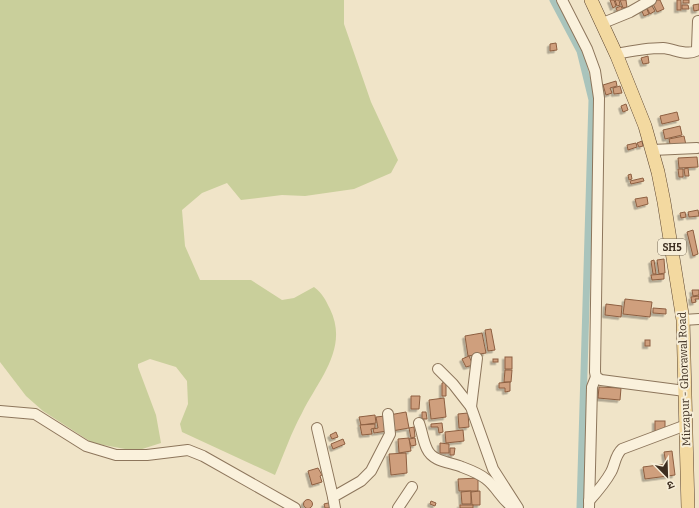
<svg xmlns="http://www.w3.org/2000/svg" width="699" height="508" viewBox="0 0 699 508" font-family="Bitter,'Noto Sans Devanagari',serif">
<defs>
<filter id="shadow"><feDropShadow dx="-2.5" dy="2.5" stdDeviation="0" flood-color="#0004"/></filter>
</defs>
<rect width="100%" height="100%" fill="#f0e4c8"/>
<!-- green -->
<path fill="#c9cf9b" d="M0,0h344v24l27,78 27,58 -7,13 -37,16 -49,7 -23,-1 -41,5 -14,-17 -25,10 -20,17 3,36 15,34h51l31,20 12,-2 20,-11c9,7 11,12 16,22 19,39 -11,70 -28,104 -11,20 -18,41 -27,62l-93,-43 -2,-8 8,-20 -1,-23 -11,-14 -26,-8 -12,5v3l18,48 5,28 -25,8 -38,-7 -7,-2 -48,-31 -17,-15 -26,-34z"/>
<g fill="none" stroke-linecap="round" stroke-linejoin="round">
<!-- canal -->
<path stroke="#a9c4bc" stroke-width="7" d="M553,0l27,51 12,49 -12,408"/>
</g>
<!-- building -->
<g fill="#cf9f7d" stroke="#8d5f41" filter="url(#shadow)">
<path d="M610,0h4l2,6 -3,2z"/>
<path d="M615,0h4l1,5 -3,1z"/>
<path d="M620,0h6l1,7 -4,1z"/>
<path d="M656,0h4l4,9 -7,3 -5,-10z"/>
<rect x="677" y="0" width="4" height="10"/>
<rect x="683" y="0" width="6" height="3"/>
<path d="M699,4v6l-5,1 -1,-6z"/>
<path d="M682,5h6l1,4h-7z"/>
<path d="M621,6l3,7 -5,2 -3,-7z"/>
<path d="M652,6l3,5 -5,3 -3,-6z"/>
<path d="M646,7l3,7 -5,2 -3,-7z"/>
<path d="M556,43l1,7 -7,1v-7z"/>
<path d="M648,56l1,7 -6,1 -2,-6z"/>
<path d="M616,81l1,5 -7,2 2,5 -6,2 -3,-10z"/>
<path d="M620,86l2,7 -8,1 -1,-6z"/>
<path d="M626,104l2,6 -5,2 -2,-6z"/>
<path d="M677,112l2,8 -17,4 -2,-8z"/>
<path d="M680,126l2,9 -17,4 -2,-9z"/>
<path d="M684,136l2,9 -15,4 -2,-10z"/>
<path d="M642,141l1,5 -4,1 -2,-4z"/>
<path d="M636,143l1,4 -9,3 -1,-5z"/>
<path d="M697,157l1,10 -19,1 -1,-10z"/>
<path d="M688,168l1,8h-4l-1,-7z"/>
<path d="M678,169h5v8h-4z"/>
<path d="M631,174l1,5 -3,1 -1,-5z"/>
<path d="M643,178l1,3 -13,3 -1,-3z"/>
<path d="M647,197l1,7 -11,3 -2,-8z"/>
<path d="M698,210l1,6 -10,1 -1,-5z"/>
<path d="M685,212l1,5 -5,1 -1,-5z"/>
<path d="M693,230l5,24 -5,2 -6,-24z"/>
<path d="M664,259l1,14 -6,1 -2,-14z"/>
<path d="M654,260l2,14h-3l-2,-13z"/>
<path d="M664,274v5l-12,1 -1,-5z"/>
<path d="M692,290h7v5l-6,1z"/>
<path d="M699,296v3h-4l1,3 -4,1 -1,-6z"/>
<path d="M625,299l27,3 -2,15 -27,-3z"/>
<path d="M606,304l16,2 -1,11 -16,-2z"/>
<path d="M653,308l13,1v5l-13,-1z"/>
<path d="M491,329l4,21 -7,1 -3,-21z"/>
<path d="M482,333l4,20 -18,3 -3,-20z"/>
<rect x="645" y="340" width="5" height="6"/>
<path d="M469,356l4,9 -7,2 -4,-8z"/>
<rect x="505" y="357" width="7" height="12"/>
<rect x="493" y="359" width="5" height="3"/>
<path d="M505,370h7l-1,12h-7z"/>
<path d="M446,382v14h-4v-13z"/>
<path d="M510,382v9l-5,1v-4h-6v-5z"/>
<path d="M599,387l22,1 -1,12 -22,-2z"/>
<path d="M411,396h9l-1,13h-8z"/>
<path d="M444,398l2,19 -15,2 -2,-19z"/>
<path d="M406,412l3,16 -17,3 -3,-16z"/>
<path d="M422,412h4l1,7h-5z"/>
<path d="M468,413l1,14 -10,1 -1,-14z"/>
<path d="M375,415l1,8 -15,2 -2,-8z"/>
<path d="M385,416l2,15 -13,2 -1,-4 5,-1 -2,-11z"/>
<rect x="655" y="421" width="10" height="10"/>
<path d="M442,423l1,9 -4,1 -1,-6h-7v-3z"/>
<path d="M375,424v4l-4,1 1,5 -10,1 -2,-10z"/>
<path d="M414,427l1,10 -4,1 -2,-10z"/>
<path d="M463,430l1,11 -18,2 -1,-11z"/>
<path d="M336,432l2,5 -6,2 -2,-4z"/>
<path d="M409,438l2,13 -12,2 -1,-14z"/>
<path d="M415,438l1,7 -5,1 -2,-7z"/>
<path d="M343,439l2,5 -12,5 -2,-5z"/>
<path d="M440,443l9,1v9h-9z"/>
<path d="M450,448h5l-1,7h-4z"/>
<path d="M672,451l3,24 -30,4 -2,-12 23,-3 -2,-12z"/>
<path d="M406,453l1,20 -16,2 -2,-21z"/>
<path d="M318,468l4,7 -2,1 2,6 -10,3 -4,-14z"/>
<path d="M478,478v13h-19l-1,-12z"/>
<path d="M471,491v13h-9l-1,-12z"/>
<path d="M480,491v14h-8l-1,-13z"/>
<circle cx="308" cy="504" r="4.5"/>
<path d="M431,501l5,2 -1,3 -5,-2z"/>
<path d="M332,502l1,6h-8l-1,-4z"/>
<rect x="460" y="505" width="13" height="3"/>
</g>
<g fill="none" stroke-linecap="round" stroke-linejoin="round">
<defs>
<g id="minor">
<path d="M562,0l25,49 8,22 4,27 -4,274 1,5 5,3 84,11"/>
<path d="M603,23l27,-11 21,-12"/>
<path d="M616,54c15,-3 31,-6 47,-6 11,1 23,8 33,3l1,-3 1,-27"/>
<path d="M652,150l45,-2"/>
<path d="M683,320l16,-1"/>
<path d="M438,369l15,15 18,23 22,62 25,39"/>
<path d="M471,407l6,-49"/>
<path d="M0,411l35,3 51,32 30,9h31l41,-5 15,6 92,52"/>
<path d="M419,423c3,8 4,18 8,26 6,13 23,13 35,18 8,3 18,7 24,12 11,8 16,22 28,29"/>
<path d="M317,428l16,69"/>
<path d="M589,501c8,-9 16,-18 22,-29 4,-7 4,-17 11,-23l64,-24"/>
<path d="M335,508l-2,-11 28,-16 10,-10 19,-37 -2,-20"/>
<path d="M398,508l14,-21"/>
<path d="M589,508l3,-121 4,-10"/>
</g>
<path id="major" d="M591,0l26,56 28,70 13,46 6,30 19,118 5,188"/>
</defs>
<!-- minor casing -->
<use href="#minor" stroke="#8d765c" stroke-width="12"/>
<!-- major casing -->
<use href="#major" stroke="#5b4430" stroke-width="14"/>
<!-- minor -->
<use href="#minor" stroke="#faf1dc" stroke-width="10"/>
<!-- major -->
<use href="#major" stroke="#f3d9a0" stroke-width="13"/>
</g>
<g text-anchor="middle" stroke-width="4" stroke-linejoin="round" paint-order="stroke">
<!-- shield labels -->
<rect fill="#f7eed8" stroke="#756857" stroke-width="1" x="658" y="239" width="28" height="16" rx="3"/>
<g font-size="10" font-weight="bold" fill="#3d2e20">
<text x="672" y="251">SH5</text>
</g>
<!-- street labels -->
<g font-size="11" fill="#3d2e20" stroke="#f7eed8">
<text transform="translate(684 379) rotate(-92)" y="4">Mirzapur - Ghorawal Road</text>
</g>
</g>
<!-- north arrow -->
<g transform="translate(667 476) rotate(157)" stroke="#f7eed8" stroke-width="3" paint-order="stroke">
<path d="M0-3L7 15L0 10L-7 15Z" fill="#3d2e20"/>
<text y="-6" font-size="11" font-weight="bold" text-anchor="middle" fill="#3d2e20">उ</text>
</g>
</svg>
